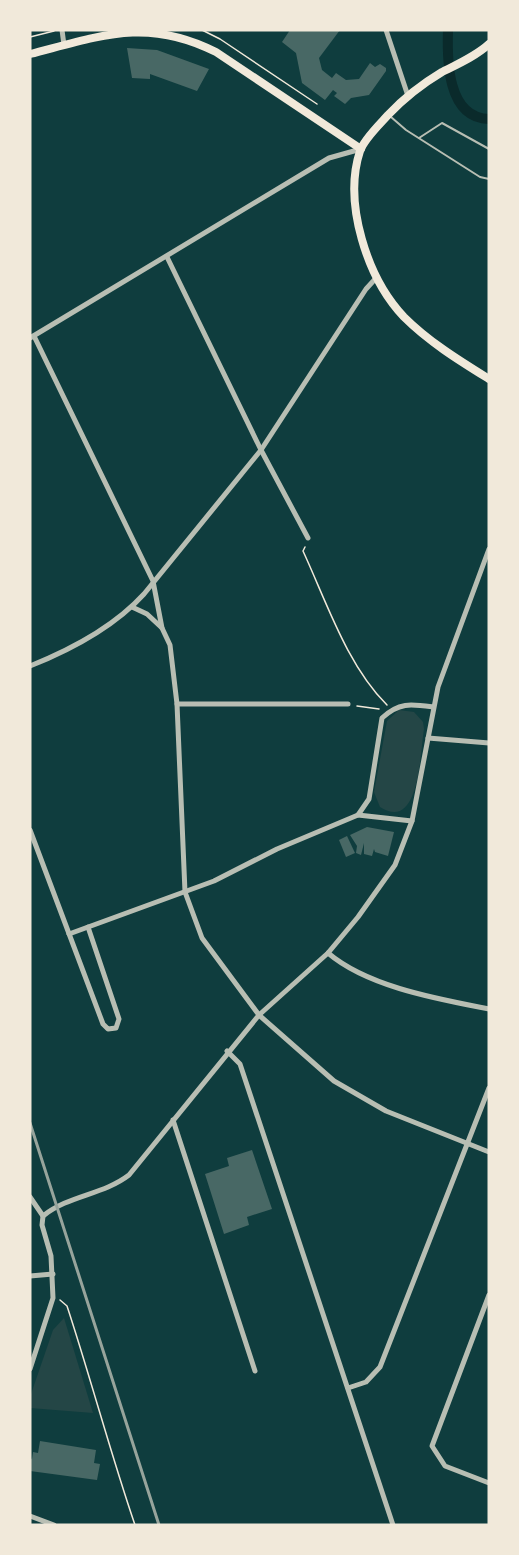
<svg xmlns="http://www.w3.org/2000/svg" width="519" height="1555" viewBox="0 0 519 1555" font-family="'Work Sans',sans-serif">
<rect width="100%" height="100%" fill="#0f3d3e"/>
<!-- green -->
<g fill="#244646">
<path d="M399,710l15,2 9,10 1,7c-4,23 -4,104 -44,78l-6,-15 13,-71z"/>
<path d="M64,1318l29,95 -63,-5v-11l23,-67z"/>
</g>
<g fill="none" stroke-linecap="round" stroke-linejoin="round">
<!-- canal -->
<path stroke="#0a2a2b" stroke-width="10" d="M448,30c-1,30 -1,88 41,89"/>
</g>
<!-- building -->
<g fill="#486865">
<path d="M290,30h50l-21,28 3,12 10,8 4,-5 10,7 13,-1 11,-16 5,4 5,-3 6,4v3l-17,24 -18,3 -6,6 -11,-8 3,-3 -4,-3 -8,10 -23,-17 -6,-30 -14,-11z"/>
<path d="M127,48l30,2 52,19 -12,22 -47,-17v5l-18,-1z"/>
<path d="M367,827l27,5 -6,24 -13,-4 -1,-3 -2,7 -8,-2v-11l-3,12 -5,-2 1,-7 -7,-11z"/>
<path d="M347,836l8,17 -9,4 -7,-17z"/>
<path d="M252,1150l20,59 -25,8 2,8 -25,9 -19,-60 24,-8 -2,-8z"/>
<path d="M40,1441l56,9 -2,13 6,1 -3,16 -67,-9v-13l2,1 1,-7 5,1z"/>
</g>
<g fill="none" stroke-linecap="round" stroke-linejoin="round">
<!-- path -->
<g stroke="#f1e9da" stroke-width="1.5">
<path d="M202,30l18,9 97,65"/>
<path d="M30,37l24,-6"/>
<path d="M305,547l-2,4c24,52 44,114 84,154"/>
<path d="M357,706l22,3"/>
<path d="M60,1300l7,6c24,73 43,146 68,219"/>
</g>
<!-- service -->
<g stroke="#b8beb3" stroke-width="2">
<path d="M391,117l15,13 74,47 9,2"/>
<path d="M419,138l23,-15 47,26"/>
</g>
<!-- minor -->
<g stroke="#b8beb3" stroke-width="5">
<path d="M62,30l2,15"/>
<path d="M386,30l22,66"/>
<path d="M167,257l94,193 47,88"/>
<path d="M34,336l119,245 9,47 8,17 7,59 8,188 17,46 57,77 75,66 52,30 103,41"/>
<path d="M30,338l299,-180 32,-9"/>
<path d="M132,607l15,7 15,14"/>
<path d="M30,666c40,-16 85,-40 114,-72l117,-144 105,-161 11,-12"/>
<path d="M177,704h171"/>
<path d="M428,738l61,5"/>
<path d="M412,821l-54,-6 11,-16 13,-81c17,-16 29,-14 51,-11"/>
<path d="M30,830l73,194 5,5 8,-1 3,-9 -31,-92"/>
<path d="M69,934l145,-53 63,-32 81,-34"/>
<path d="M328,953c40,34 110,46 161,56"/>
<path d="M227,1051l13,13 153,461"/>
<path d="M173,1120l82,251"/>
<path d="M30,1197l13,19 -1,9 9,31 2,42 -23,71"/>
<path d="M43,1216c26,-21 60,-21 86,-41l130,-160 69,-62 30,-36 37,-52 17,-44 26,-134 51,-138"/>
<path d="M30,1276l23,-2"/>
<path d="M489,1295l-57,151 13,20 44,17"/>
<path d="M348,1388l18,-6 14,-15 109,-279"/>
<path d="M30,1516l24,9"/>
</g>
<!-- secondary -->
<path stroke="#f1e9da" stroke-width="8" d="M30,54c70,-18 117,-37 186,-2l145,97"/>
<!-- primary -->
<path stroke="#f1e9da" stroke-width="8" d="M489,44c-13,12 -31,20 -47,28 -20,12 -38,26 -54,43 -8,9 -24,24 -28,36 -17,52 7,127 44,166 25,25 56,44 85,62"/>
<!-- rail -->
<path stroke="#97a49c" stroke-width="3" d="M30,1123l129,402"/>
</g>
<!-- border -->
<rect width="519" height="1555" fill="none" stroke="#f1e9da" stroke-width="63"/>
</svg>
